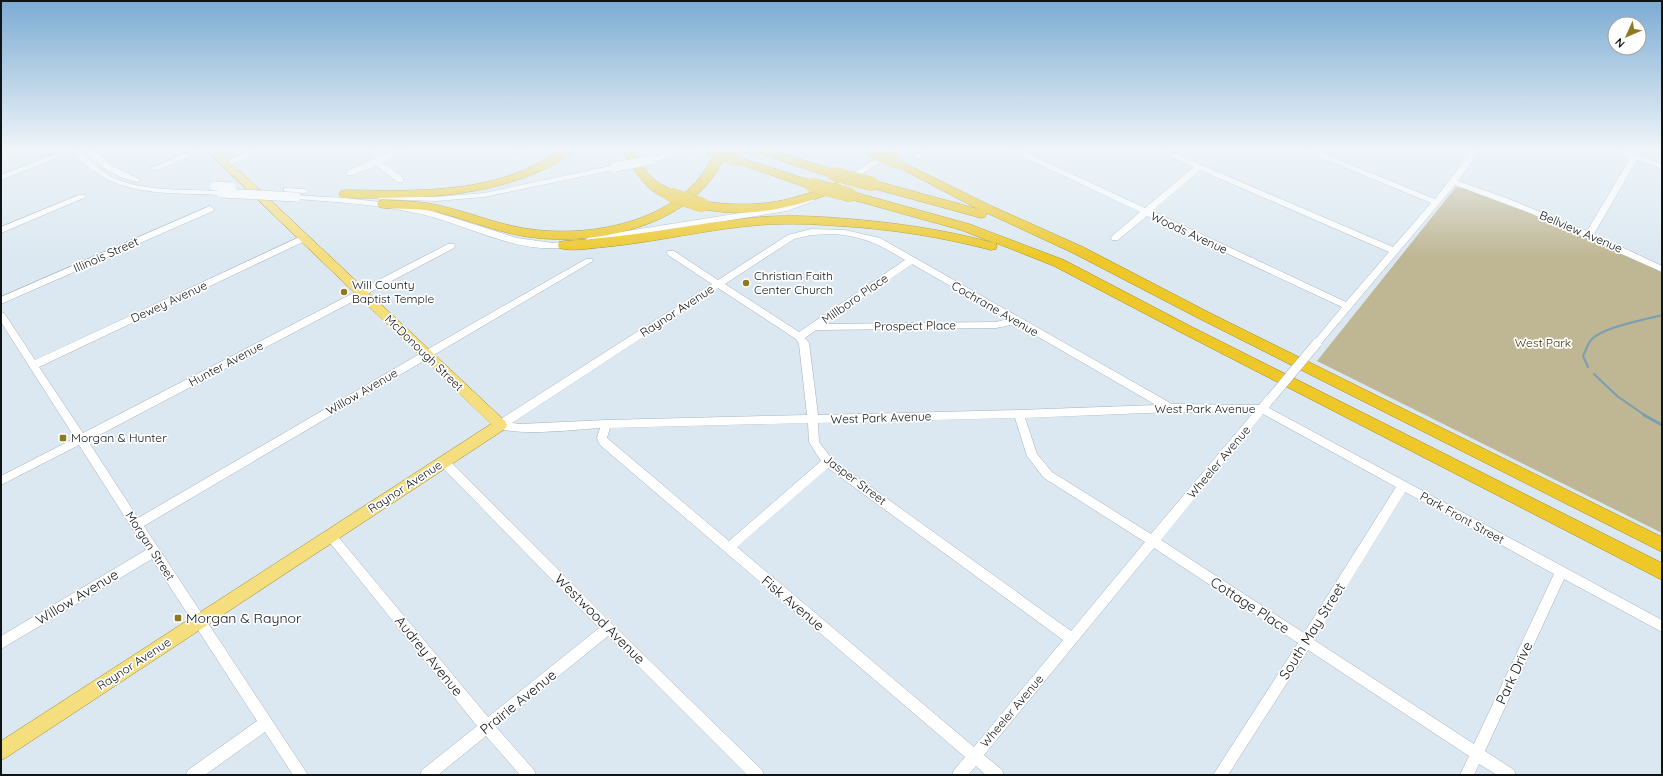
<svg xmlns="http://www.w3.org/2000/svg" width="1663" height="776" viewBox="0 0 1663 776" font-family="Quicksand,sans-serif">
<rect width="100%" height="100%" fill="#dbe8f1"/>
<!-- green -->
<path fill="#bfb693" d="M1456,187l16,3 112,44 78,33v266l-345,-172z"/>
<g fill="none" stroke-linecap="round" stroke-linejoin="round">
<!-- stream-far1 -->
<g stroke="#7a9eb4" stroke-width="2">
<path d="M1588,367l-5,-11c3,-5 4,-12 9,-17 12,-12 52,-19 70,-24"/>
<path d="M1594,374l23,22 29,20"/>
</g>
<!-- stream -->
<path stroke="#7a9eb4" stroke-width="3" d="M1644,415l18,10"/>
<defs>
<g id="minor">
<path d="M70,148h8c11,12 22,23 36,30 30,14 74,11 107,13l4,2 -4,2c-58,-3 -111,4 -151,-47z"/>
<path d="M83,148h8l21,18 29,14 -4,2c-22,-5 -40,-16 -54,-34z"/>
<path d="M198,148h11l-51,22h-3l-4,-2z"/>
<path d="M255,148h11l-38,18h-6l-1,-2z"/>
<path d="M365,148h9l9,8 17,-8h11l-29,14 21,16v4h-6l-21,-17 -23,10h-6v-4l30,-13z"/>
<path d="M512,148h9l5,5 -4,2z"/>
<path d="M694,148h15l-58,14 -4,-2 1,-2z"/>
<path d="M893,148h10l-70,44h-3l-4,-2z"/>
<path d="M925,148h10l-14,10h-6v-4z"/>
<path d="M1005,148h11l129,60 49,-41 -43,-19h11l231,99 38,-44 -133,-55h11l126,51 39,-51h8l-24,33 51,18 78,32 43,-73 -24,-10h12l44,16v5l-25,-9 -43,74 68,32v6l-132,-59 -75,-28 -135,160h-6l-2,-2 2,-2 28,-34 -195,-91 -29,24h-6l-1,-2 1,-2 28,-24zM1200,170l189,82 -43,50 -194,-91z"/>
<path d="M50,156h6l1,2 -56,22v-5z"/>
<path d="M615,165h3v4l-134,28 -48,4 -57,-2 -4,-2 4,-2 57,2 48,-4z"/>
<path d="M284,188l21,1 4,2 -4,2 -18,-1h-3z"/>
<path d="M79,195h6l1,2 -85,36v-6z"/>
<path d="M293,195l53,3 50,6 36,7 85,27 36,5 18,-2 4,3c-3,4 -9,3 -14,4 -52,4 -100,-27 -150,-36 -38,-8 -76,-10 -115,-13l-4,-2z"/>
<path d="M811,197h3v4l-27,10 -198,32 -4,-3 4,-3 196,-31z"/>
<path d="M210,206l4,3 -1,2 -212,93v-7z"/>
<path d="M811,229l34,1 35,8 292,166 87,1 8,-10h8l1,3 -7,10 393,212v12l-98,-53 -79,172 29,19 2,5h-19l-18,-11 -5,11h-14l9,-19 -161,-106 -80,125h-15l85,-132 -144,-95 -170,207 18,15 2,5h-18l-10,-9 -8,9h-16l2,-5 11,-13 -365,-312 -3,-7 3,-10c-30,2 -77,8 -104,0l-1,-3 1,-3 216,-138 -44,-29 -1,-2 1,-2h6l44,29 70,-45zM834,234c32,3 44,10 71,26l-106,72 -74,-48 69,-45 17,-4zM912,264l96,55 -12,3 -171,2zM718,288l78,51 3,5 8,71 -201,5 -86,4 -8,-1zM1016,324l140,81 -137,5 -201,5 -9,-72 -4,-5 11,-8 180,-2zM1171,412l82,1 -102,121 -99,-62 -15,-18 -12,-36zM1263,414l133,73 -92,146 -143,-93zM1015,418l12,38 17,22 101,64 -74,89 -239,-172 -13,-17 -1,-19zM808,423l1,19 12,19 -92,80 -122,-103 3,-10zM828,468l235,172 -89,107 -237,-200zM1405,492l149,82 -80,170 -160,-104z"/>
<path d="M304,235l4,3 -1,2 -268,127 44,66 365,-189h6l1,2 -1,2 -366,193 50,77 285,-166 163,-93h6l1,2 -449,265 164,249h-15l-28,-43 -60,43h-19l2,-5 69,-49 -105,-162 -151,90v-13l145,-86 -67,-105 -78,40v-9l74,-38 -74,-116v-10l3,1 31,47z"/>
<path d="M444,458l4,1 164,165 150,146 2,5h-17l-139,-139 -112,91 38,43 2,5h-16l-34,-39 -48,39h-18l2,-5 55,-44 -150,-187 -2,-3 2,-3 4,-2 4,2 153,184 111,-89 -159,-163 -1,-3 1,-3z"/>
</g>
<path id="major" d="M204,148h11l290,273 2,4 -2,4 -498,328 -6,3v-19l490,-317z"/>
<g id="highway">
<path d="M562,148h13c-9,12 -26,19 -39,25 -63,26 -124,25 -191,25l-4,-1 -2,-3 2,-3 4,-1c72,1 156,5 217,-42z"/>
<path d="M621,148h12c6,14 13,26 26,35 6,4 14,6 18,12l-2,3c-22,5 -46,-33 -54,-50z"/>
<path d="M716,148h12c-25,74 -122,97 -191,90 -34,-3 -67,-18 -100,-26 -17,-4 -36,-3 -54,-4l-4,-1 -2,-3 2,-3 4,-1c18,1 37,1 54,5 33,7 66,22 100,25 65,7 155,-13 179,-82z"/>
<path d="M747,148h18l73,23 2,3 -2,3h-8l-81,-27z"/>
<path d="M735,156l81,26 2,3 -2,3h-8l-77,-27 -2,-2 2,-2z"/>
<path d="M896,159l91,45 96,43 127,66 452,224v15l-462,-233 -127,-66 -86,-40 -2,4 -4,1 -113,-31 -2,-3 2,-3 4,-1 106,29 -86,-45 -2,-2 2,-2z"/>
<path d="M837,183l4,1 2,3 -2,3c-45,17 -94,30 -143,18l-2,-3 2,-3 4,-1c33,5 65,5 97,-5 13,-3 25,-9 38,-13z"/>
<path d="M850,191l119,33 95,36 128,67 470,236v17l-480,-247 -128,-67 -58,-23 1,3 -1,3 -5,1c-50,-13 -100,-21 -152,-24 -26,-2 -52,-3 -79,-1 -52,4 -103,17 -155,22 -14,1 -32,5 -46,1l-1,-3 1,-3 5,-1c66,-3 130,-18 196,-24 26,-2 52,-1 78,1 53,4 105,11 156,25l-33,-13 -115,-32 -2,-3 2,-3z"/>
</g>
</defs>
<!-- minor casing -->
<use href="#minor" stroke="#a5b1b9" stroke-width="1"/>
<!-- major casing -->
<use href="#major" stroke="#a08922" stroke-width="1"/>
<!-- highway casing -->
<use href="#highway" stroke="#a08922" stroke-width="1"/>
<!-- minor -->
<use href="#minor" fill="#fff" fill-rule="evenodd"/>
<!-- major -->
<use href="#major" fill="#f5de7e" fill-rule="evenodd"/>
<!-- highway -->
<use href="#highway" fill="#eec828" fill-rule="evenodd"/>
<defs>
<g id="minor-bridge">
<path d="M615,167l36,-7"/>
<path d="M215,186l16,1"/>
<path d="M221,193l75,4"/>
<path d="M1271,398l46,-55"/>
</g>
<g id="highway-bridge">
<path d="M711,148l24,11"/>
<path d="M872,150l24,12"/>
<path d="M834,174l38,10"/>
<path d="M812,185l38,10"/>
<path d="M671,195l31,10"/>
</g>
</defs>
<!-- minor-bridge casing -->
<use href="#minor-bridge" stroke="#a5b1b9" stroke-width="10" stroke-linecap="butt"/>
<!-- highway-bridge casing -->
<use href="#highway-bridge" stroke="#a08922" stroke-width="14" stroke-linecap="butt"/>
<!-- minor-bridge -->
<use href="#minor-bridge" stroke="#fff" stroke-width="9"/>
<!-- highway-bridge -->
<use href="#highway-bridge" stroke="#eec828" stroke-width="14"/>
</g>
<!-- sky -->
<linearGradient id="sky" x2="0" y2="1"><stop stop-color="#7cabd3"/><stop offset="0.58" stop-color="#eff5f9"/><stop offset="1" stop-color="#eff5f9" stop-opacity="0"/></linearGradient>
<rect width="1663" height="257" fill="url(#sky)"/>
<!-- markers -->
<g fill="#8f781d" stroke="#fff" stroke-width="1.5">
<circle cx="746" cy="283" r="4"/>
<circle cx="344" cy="292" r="4"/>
<rect x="59" y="434" width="8" height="8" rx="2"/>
<rect x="174" y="614" width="8" height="8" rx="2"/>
</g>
<g text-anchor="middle" stroke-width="3.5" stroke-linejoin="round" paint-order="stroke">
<!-- street labels -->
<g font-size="12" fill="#0f1417" stroke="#fff">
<text transform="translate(1581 232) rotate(23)" y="4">Bellview Avenue</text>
<text transform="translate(1189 233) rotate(25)" y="4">Woods Avenue</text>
<text transform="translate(106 255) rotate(-24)" y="4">Illinois Street</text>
<text transform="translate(855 299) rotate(-35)" y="4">Millboro Place</text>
<text transform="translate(169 302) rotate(-25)" y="4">Dewey Avenue</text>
<text transform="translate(995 309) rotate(30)" y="4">Cochrane Avenue</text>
<text transform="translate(677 311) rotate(-33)" y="4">Raynor Avenue</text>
<text transform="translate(915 326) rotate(-1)" y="4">Prospect Place</text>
<text transform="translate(424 353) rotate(44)" y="4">McDonough Street</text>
<text transform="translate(226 364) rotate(-28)" y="4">Hunter Avenue</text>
<text transform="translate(362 392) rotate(-30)" y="4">Willow Avenue</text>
<text x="1205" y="413">West Park Avenue</text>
<text transform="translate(881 418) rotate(-2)" y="4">West Park Avenue</text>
<text transform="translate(1219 462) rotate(-50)" y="4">Wheeler Avenue</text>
<text transform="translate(855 480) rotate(37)" y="4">Jasper Street</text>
<text transform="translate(405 487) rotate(-33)" y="4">Raynor Avenue</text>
<text transform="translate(1462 518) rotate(29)" y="4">Park Front Street</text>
<text transform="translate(150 546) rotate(57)" y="4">Morgan Street</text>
<text transform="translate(134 664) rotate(-33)" y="4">Raynor Avenue</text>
<text transform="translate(1012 711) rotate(-50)" y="4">Wheeler Avenue</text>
</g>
<!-- poi labels -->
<g font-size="12" fill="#0f1417" stroke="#fff" text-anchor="start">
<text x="754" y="280">Christian Faith<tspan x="754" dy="14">Center Church</tspan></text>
<text x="352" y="289">Will County<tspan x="352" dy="14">Baptist Temple</tspan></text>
<text x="71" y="442">Morgan &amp; Hunter</text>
</g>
<!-- park labels -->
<g font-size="12" fill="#3f3302" stroke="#fff">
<text x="1543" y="347">West Park</text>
</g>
<!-- near-street labels -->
<g font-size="14" fill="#0f1417" stroke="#fff">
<text transform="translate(77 597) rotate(-31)" y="5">Willow Avenue</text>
<text transform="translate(793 603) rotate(40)" y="5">Fisk Avenue</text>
<text transform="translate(1250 605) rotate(33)" y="5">Cottage Place</text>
<text transform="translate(600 619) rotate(45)" y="5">Westwood Avenue</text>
<text transform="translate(1312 631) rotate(-58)" y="5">South May Street</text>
<text transform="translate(429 656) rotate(51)" y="5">Audrey Avenue</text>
<text transform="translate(1514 673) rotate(-65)" y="5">Park Drive</text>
<text transform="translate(518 702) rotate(-39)" y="5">Prairie Avenue</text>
</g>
<!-- near-poi labels -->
<g font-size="14" fill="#0f1417" stroke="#fff" text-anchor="start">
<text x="186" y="623">Morgan &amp; Raynor</text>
</g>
</g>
<!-- border -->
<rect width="1663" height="776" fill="none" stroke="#0f1417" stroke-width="4"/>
<!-- north arrow -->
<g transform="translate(1627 36) rotate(225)"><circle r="19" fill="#ffffff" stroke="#9fa1a2"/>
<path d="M0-3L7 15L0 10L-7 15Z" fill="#8f781d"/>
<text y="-6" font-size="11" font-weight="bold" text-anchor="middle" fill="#0f1417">N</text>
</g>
</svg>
